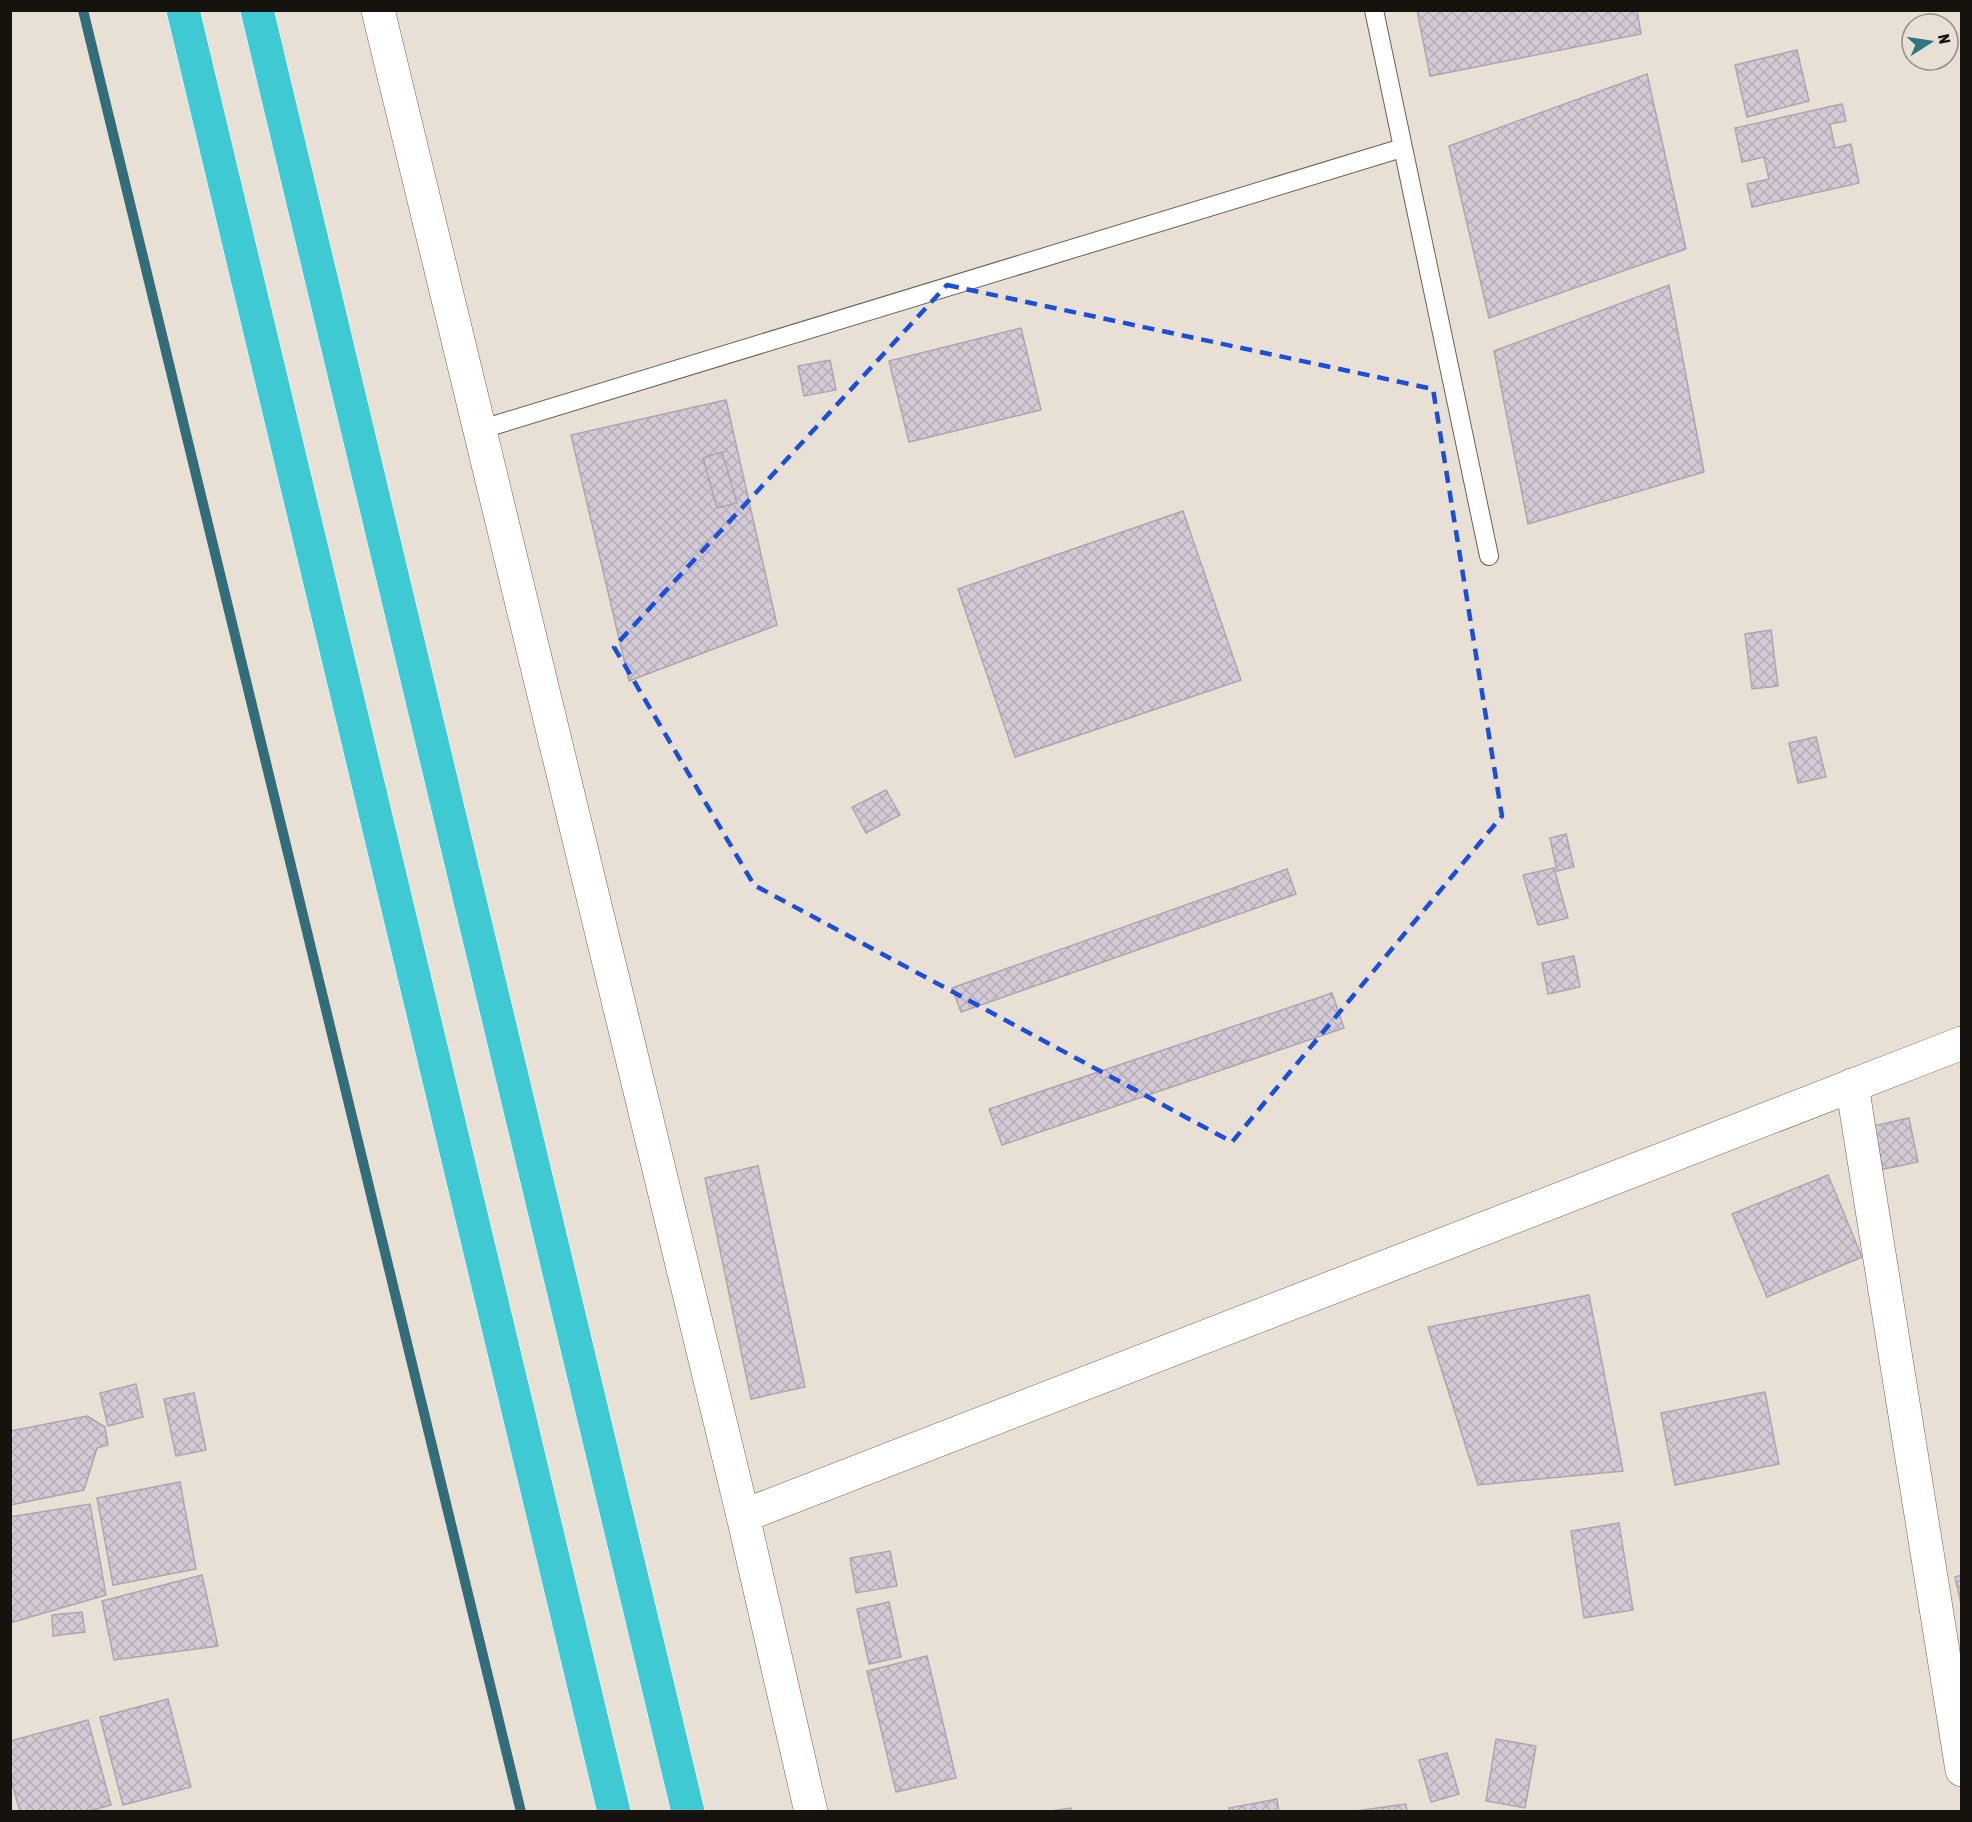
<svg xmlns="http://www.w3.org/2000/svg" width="1972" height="1822" viewBox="0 0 1972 1822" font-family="'Asap Condensed',sans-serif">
<defs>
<pattern id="building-cross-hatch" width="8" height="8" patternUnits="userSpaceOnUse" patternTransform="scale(1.5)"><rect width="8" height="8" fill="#d3cad5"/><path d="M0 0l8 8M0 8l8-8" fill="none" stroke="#b4adb6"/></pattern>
</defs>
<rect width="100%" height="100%" fill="#e9e0d5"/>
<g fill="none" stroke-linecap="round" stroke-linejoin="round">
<!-- stream -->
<path stroke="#336d7a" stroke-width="10" d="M83,10l438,1802"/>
</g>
<!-- building -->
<g fill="url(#building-cross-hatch)" stroke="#aea5b0" stroke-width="1.5">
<path d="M1417,10h220l4,24 -211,42z"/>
<path d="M1797,50l12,51 -62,16 -12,-52z"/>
<path d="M1647,74l39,175 -197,69 -40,-172z"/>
<path d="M1842,104l4,17 -16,3 5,24 16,-4 8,39 -107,24 -5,-23 22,-5 -5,-22 -22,5 -7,-34z"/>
<path d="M1669,285l35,187 -176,52 -34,-173z"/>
<path d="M1021,328l20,82 -132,32 -20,-81z"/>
<path d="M830,360l6,30 -32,6 -6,-30z"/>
<path d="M726,400l51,225 -148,56 -58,-246z"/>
<path d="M722,452l15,51 -20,5 -14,-50z"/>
<path d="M1183,511l58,169 -226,77 -57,-168z"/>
<path d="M1771,630l7,56 -26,3 -7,-55z"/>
<path d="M1816,737l10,40 -28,6 -9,-40z"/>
<path d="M886,790l14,25 -34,18 -14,-26z"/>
<path d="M1566,834l8,33 -17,4 -7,-33z"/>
<path d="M1554,868l14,50 -30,7 -15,-50z"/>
<path d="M1287,869l9,25 -335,118 -9,-24z"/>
<path d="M1574,956l6,31 -32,7 -6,-31z"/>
<path d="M1332,993l12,35 -342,117 -13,-36z"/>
<path d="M1909,1118l9,44 -49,10 -9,-43z"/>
<path d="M758,1166l47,221 -54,12 -46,-221z"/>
<path d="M1828,1175l34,82 -95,40 -35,-83z"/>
<path d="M1589,1295l34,176 -145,14 -50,-158z"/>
<path d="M136,1384l7,33 -35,9 -8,-33z"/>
<path d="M1765,1392l14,72 -104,21 -14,-72z"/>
<path d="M194,1393l12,57 -30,6 -12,-57z"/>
<path d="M87,1416l18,11 3,18 -11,3 -13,42 -74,15v-74z"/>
<path d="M180,1482l16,87 -83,16 -16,-87z"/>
<path d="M90,1504l16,91 -96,28v-106z"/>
<path d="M1619,1523l14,87 -49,8 -13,-87z"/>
<path d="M890,1551l7,35 -41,7 -6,-35z"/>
<path d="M202,1575l16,71 -104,14 -12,-59z"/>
<path d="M1962,1575v33l-7,-31z"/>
<path d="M889,1602l12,55 -32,7 -12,-55z"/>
<path d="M82,1612l3,20 -32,4 -1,-21z"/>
<path d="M927,1656l29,122 -60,14 -29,-121z"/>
<path d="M168,1699l23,88 -68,18 -23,-88z"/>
<path d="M88,1720l23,85 -25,7h-66l-10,-36v-35z"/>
<path d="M1496,1739l40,7 -11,62 -39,-7z"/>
<path d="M1447,1753l12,41 -28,8 -12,-42z"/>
<path d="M1277,1799l2,13h-49l-1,-4z"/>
<path d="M1406,1804l1,8 -52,-1z"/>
<path d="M1071,1808v4h-28z"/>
</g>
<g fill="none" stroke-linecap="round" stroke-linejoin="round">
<defs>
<g id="lane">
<path d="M1374,10l115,546"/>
<path d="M479,430l923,-282"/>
</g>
<g id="street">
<path d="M378,10l365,1506 68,296"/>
<path d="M1852,1085l110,685"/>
<path d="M743,1516l1219,-473"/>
</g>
<g id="highway">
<path d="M183,10l431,1802"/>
<path d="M257,10l431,1802"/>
</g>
</defs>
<!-- lane casing -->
<use href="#lane" stroke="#696157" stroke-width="20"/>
<!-- street casing -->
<use href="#street" stroke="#696157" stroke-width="34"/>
<!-- highway casing -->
<use href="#highway" stroke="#fff" stroke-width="34"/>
<!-- lane -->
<use href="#lane" stroke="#fff" stroke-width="18"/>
<!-- street -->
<use href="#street" stroke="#fff" stroke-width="33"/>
<!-- highway -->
<use href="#highway" stroke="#3ec9d3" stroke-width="33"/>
</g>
<!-- marked area -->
<path fill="none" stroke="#1d4ed8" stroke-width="4.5" stroke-dasharray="12 8" stroke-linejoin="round" d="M947,285l486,104 69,427 -270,326 -478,-257 -140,-238z"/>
<!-- border -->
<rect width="1972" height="1822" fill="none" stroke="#16130f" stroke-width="24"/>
<!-- north arrow -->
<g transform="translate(1930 42) rotate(78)"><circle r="28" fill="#e9e0d5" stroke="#958e86" stroke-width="1.5"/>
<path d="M0-4.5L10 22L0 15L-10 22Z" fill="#2e777e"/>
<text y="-9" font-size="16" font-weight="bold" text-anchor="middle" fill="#16130f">N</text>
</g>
</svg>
